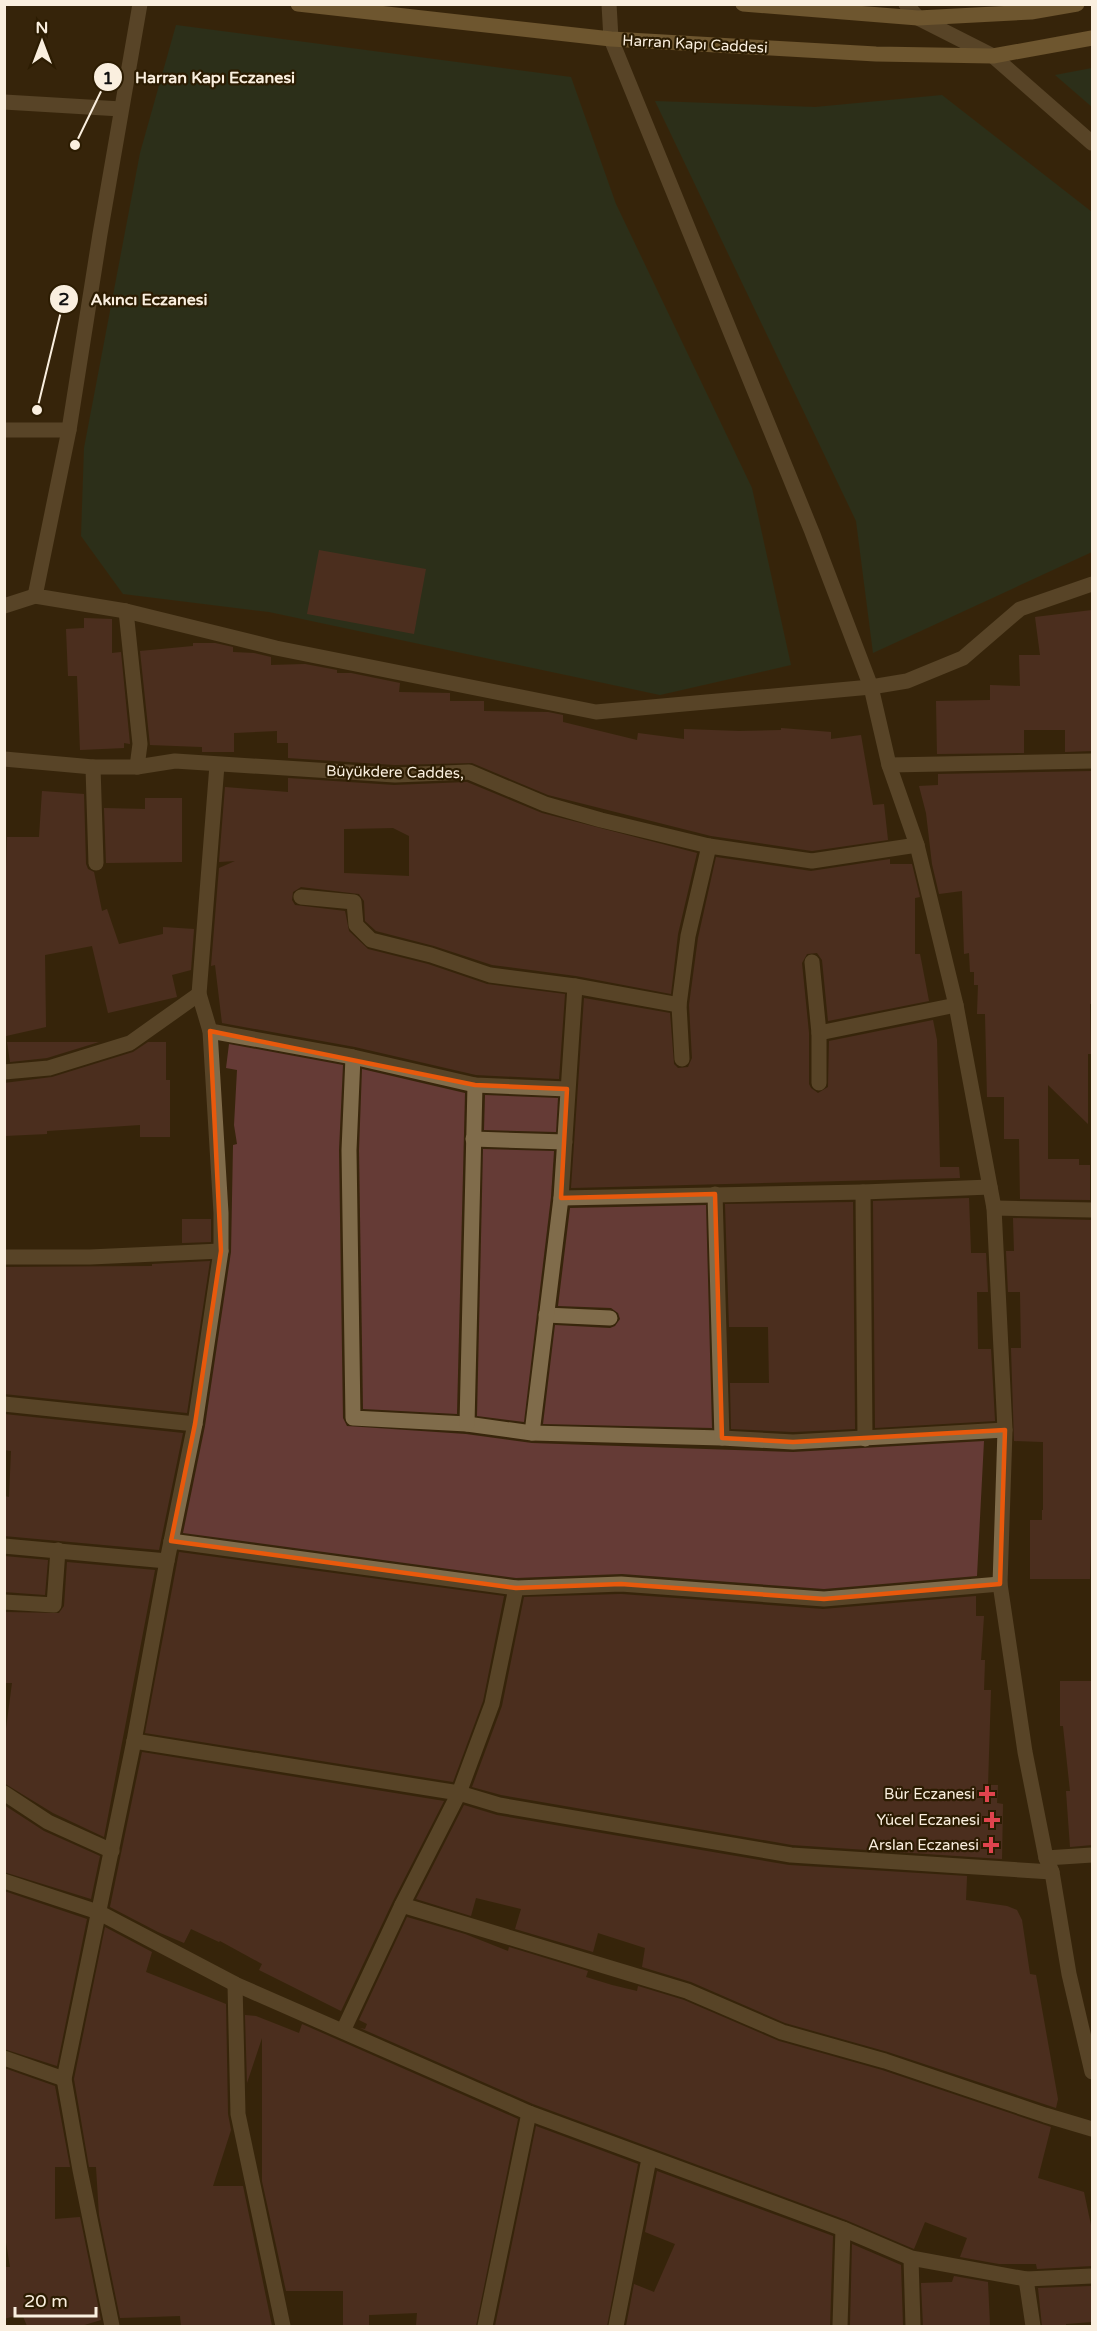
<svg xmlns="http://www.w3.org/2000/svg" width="1097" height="2331" viewBox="0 0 1097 2331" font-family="'Varela Round',sans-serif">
<rect width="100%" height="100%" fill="#37250b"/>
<!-- green -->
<g fill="#1f3d2a">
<path d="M176,25l395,52 45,127 136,284 39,177 -131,30 -391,-83 -146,-18 -42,-58 3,-88 56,-295z"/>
<path d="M1092,68v39l-37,-32z"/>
<path d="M942,95l150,117v340l-219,101 -17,-132 -201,-420 160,6z"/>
</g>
<!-- building -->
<g fill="#653b36" fill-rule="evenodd">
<path d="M319,550l107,19 -12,65 -107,-20z"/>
<path d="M1092,610v141l-27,1v-22h-41v23l-87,1 -1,-53 54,-1v-15l30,1 -1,-31h21l-5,-38z"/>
<path d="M84,618l28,1v34l9,-1 9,92 -6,-1v5l-44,2 -3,-74h-9l-2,-47 18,-1z"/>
<path d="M193,643h22l18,4v5l21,1 17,4v8l34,-1 32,6v3h14l49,10 -1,9 51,1v8h34v10l64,1 15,3v7l74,18 1,-7 46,6v-10l55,2 42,-1v-2l50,4v7l30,-4 12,70 11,-1 4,36 -76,11 -101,-15 -163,-41 -76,-32 -77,2 -107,-7v-15h-11v-12l-43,2v19h-32v-5l-52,-2 -10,-94 53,-5z"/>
<path d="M1092,771v233h-2l1,50h-3v70l-40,-39v74h31v6h11v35l-70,-1 -1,-60h-15v-42h-17l-2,-83h-8l1,-29h-4v-13h-4l-1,-19 -5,1 -2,-63 -23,3 -7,-30 -6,-51 -7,-27 19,-1v-11z"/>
<path d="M288,778l106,7 73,-3 75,31 155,40 -19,81 -7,60 -95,-18 -84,-11 -58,-19 -58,-15 -11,-10 -1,-20 -5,-7 -58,-7 -8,5 -1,8 3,5 50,6 4,20 19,18 60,15 59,20 78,10 -6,85 -83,-4 -121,-28 -133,-24 -7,-58 -4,1 8,-98 16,-7 -16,1 6,-75 63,5zM393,828l16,8v40l-65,-3v-44z"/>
<path d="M42,791l42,3 2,70 2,5 6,3 8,39 5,-2 12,35 44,-10v-7l31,2 -3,41 -19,5 5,22 -69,16 -16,-67 -47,9 1,72 -40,9 -2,-110 3,-89h32z"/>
<path d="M145,798h37v64l-76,1 -2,-55 41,1z"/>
<path d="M716,857l95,14 79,-12v5h22l8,33 -5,1v56h5l9,47 -101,20 -6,-61 -5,-7 -10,1 -5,9 7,70v51l2,4 7,5 10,-6 1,-46 104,-21 4,20 3,127h19l1,11 -389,10 13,-190 86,15 4,51 4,4 10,-1 4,-9 -3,-53 9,-67z"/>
<path d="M7,1042h92l-52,16 -37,4z"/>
<path d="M148,1042h18v38h4v57h-30v-12l-93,6v3l-43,2v-53l48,-6 81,-25z"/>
<path d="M229,1044l114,21 -4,85 4,268 4,8 119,8 66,9 261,9 191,-11 -7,135 -153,13 -202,-15 -106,4 -333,-45 22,-107 26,-174 2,-107 4,-1 -3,-19 3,-55 -11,-2z"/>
<path d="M362,1069l103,24 -8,321 -94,-5 -4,-259z"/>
<path d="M485,1095l73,3 -2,34 -72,-2z"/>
<path d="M483,1149l71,2 -3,46 -27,225 -47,-6z"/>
<path d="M969,1198l2,55h15l2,39h-11l1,57h13l4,72 -120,7 -2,-227z"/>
<path d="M853,1202l2,227 -62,3 -62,-3 -1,-46h39l-1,-56h-39l-4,-123z"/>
<path d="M706,1205l6,223 -169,-4 12,-99 55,3 5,-2 5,-7 -2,-6 -7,-5 -53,-2 12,-98z"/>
<path d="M1013,1218l78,2 1,290 -2,69h-60v-59h12v-10h1v-68l-29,-1 -3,-93h10l-1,-56h-12l-2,-41h8z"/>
<path d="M182,1219h29v23l-29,1z"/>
<path d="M210,1261l-23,152 -183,-19v-127l148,-1v-2z"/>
<path d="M4,1414l179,19 -24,117 -155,-14v-40l5,1 2,-46 -7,-1z"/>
<path d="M179,1552l325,44 -21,105 -30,81 -308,-49z"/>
<path d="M4,1556l44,4 -3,35 -41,-3z"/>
<path d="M67,1562l88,8 -51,267 -51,-24 -49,-30v-39l8,-61h-8v-71l55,1 5,-7z"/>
<path d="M621,1594l202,15 153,-13v20h8l-3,44h4l-1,30h7l-3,95h10l-1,18 6,1 -1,55 -210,-14 -291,-50 -29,-8 30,-81 22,-109z"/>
<path d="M1060,1681h32v164l-22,2 -4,-56h4l-7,-65h-3z"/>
<path d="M142,1752l302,49 -51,100 -52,110 -82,-41 3,-6 -42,-23 -1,1 -28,-13 -7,14 -26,-11 -48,-25z"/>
<path d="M4,1805l40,26 56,25 -9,43 -87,-27z"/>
<path d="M464,1805l33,10 292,50 178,11 -1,24 41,6 10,4 5,10 8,54 6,1 22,124 -2,9 -168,-56 -103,-29 -94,-41 -49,-15 3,-19 -47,-15 -5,19 -78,-23 6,-20 -45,-11 -5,18 -55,-17z"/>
<path d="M4,1891l83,28 -30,147 -53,-17z"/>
<path d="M407,1917l58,17 43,17 1,-4 79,24 -2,6 26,8 25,6 1,-5 46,14 95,41 103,29 169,57 -13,51 46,14 8,38v36l-55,3 -1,-5h-37l-39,-7 7,-19 -42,-16 -11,27 -68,-29 -313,-116 -173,-76 5,1 2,-5 -8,-4z"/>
<path d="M105,1927l47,25 -6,20 80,32 2,110 3,16 -18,56h30l29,140h-91l-1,-10 -60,2 -21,-103 -3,-48h-7l-15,-88z"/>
<path d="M245,2015l11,1 43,17 3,-9 216,95 -42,207h-60l1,-13 -48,2v11h-26v-35h-57l-24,-110v-143l-15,45z"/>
<path d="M4,2068l51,18 15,81h-15v52l25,-2 21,103 -20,6h-54l-5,-12 -18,5v-52h6l-6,-37z"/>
<path d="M536,2126l102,38 -31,162h-112z"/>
<path d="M657,2171l176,65 -3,90h-204l8,-42 20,8 21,-48 -30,-12z"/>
<path d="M852,2244l49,21 2,61h-53z"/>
<path d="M954,2276l34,6 2,44h-67l-2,-43 31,-1z"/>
<path d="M1092,2286v36l-26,2v2h-24l-4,-38z"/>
</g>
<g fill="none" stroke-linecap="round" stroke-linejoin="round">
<!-- minor -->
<g stroke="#806c4b" stroke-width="15">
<path d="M140,4l-40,230 -31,196 -34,166 91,15 150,37 320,64 275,-25 36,-6 56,-23 57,-49 72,-25"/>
<path d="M906,4l12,14 75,38 99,87"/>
<path d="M4,102l117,7"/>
<path d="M4,430h65"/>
<path d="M4,606l31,-10"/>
<path d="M126,611l14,133 -3,23"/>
<path d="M889,765l203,-4"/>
<path d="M93,767l3,96"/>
<path d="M301,897l53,5 2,23 15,15 60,15 59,20 85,11 104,19"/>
<path d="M812,962l7,71v50"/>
<path d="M210,1031l143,26 122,28 92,4"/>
<path d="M819,1033l137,-28"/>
<path d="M353,1057l-4,93 4,268 114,6 65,9 190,5 71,4 212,-12"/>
<path d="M682,1059l-3,-54 9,-69 21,-90"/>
<path d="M4,1072l45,-4 81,-25 69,-49"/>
<path d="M473,1139l92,3"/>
<path d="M863,1192l2,247"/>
<path d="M715,1194l7,244"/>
<path d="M561,1198l302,-6 127,-5"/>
<path d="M994,1208l98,2"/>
<path d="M4,1257h86l131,-6"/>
<path d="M546,1315l64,3"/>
<path d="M4,1404l191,20"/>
<path d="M467,1424l8,-339"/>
<path d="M532,1433l29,-235 14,-212"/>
<path d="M171,1541l345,47 105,-4 203,15 176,-15"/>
<path d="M4,1546l163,15"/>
<path d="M4,1602l50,3 4,-55"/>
<path d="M134,1741l325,52 40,12 292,50 261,17"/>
<path d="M4,1793l44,29 64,29"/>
<path d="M1046,1858l46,-3"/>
<path d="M4,1881l94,31 137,72 294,129 314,116 68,29 115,21 66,-3"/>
<path d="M402,1905l285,86 95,41 103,29 160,54 47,14"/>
<path d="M235,1984l3,130 45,212"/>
<path d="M343,2031l59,-126 57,-112 33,-89 24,-116"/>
<path d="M4,2058l60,21"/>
<path d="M911,2258l2,68"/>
<path d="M1026,2279l7,47"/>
<path d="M112,2326l-32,-156 -16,-91 70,-338 33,-180 28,-137 26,-173v-38l-11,-182 -11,-37 18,-229"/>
<path d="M485,2326l44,-213"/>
<path d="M616,2326l33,-167"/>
<path d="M840,2326l3,-97"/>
</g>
<!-- tertiary -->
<g stroke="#806c4b" stroke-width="15">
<path d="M609,4l2,35 201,493 59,155 18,78 28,80 39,160 38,203 11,222 -5,154 25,168 21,106 6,14 17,102 23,98"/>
<path d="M4,759l89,8h44l38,-6 220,14 74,-3 76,32 56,16 108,26 103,15 105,-16"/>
</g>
<!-- secondary -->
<g stroke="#b1925b" stroke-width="15">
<path d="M298,4l313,35 265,15 117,2 99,-18"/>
<path d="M743,4l175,14 113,-6 46,-8"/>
</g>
</g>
<!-- marked area -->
<path d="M0 0H1097V2331H0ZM210,1031l265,54 92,4 -6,109 154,-4 7,244 71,4 212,-12 -5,154 -176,15 -203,-15 -105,4 -345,-47 24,-117 26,-173z" fill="#37250b" fill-opacity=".55" fill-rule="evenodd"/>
<path fill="none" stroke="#e8590c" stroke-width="4.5" stroke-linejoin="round" d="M210,1031l265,54 92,4 -6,109 154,-4 7,244 71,4 212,-12 -5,154 -176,15 -203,-15 -105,4 -345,-47 24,-117 26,-173z"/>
<!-- markers -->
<g fill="#e0444e" stroke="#2c1c02" stroke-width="2">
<path d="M984 1785h6v6h6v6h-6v6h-6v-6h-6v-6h6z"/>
<path d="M989 1811h6v6h6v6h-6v6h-6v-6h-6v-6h6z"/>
<path d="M988 1836h6v6h6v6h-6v6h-6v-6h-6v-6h6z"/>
</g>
<g text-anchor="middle" stroke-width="4.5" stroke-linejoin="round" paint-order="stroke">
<!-- street labels -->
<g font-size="15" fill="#faefdf" stroke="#2c1c02">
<text transform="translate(695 44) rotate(3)" y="5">Harran Kapı Caddesi</text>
<text transform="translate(395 772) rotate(1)" y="5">Büyükdere Caddes,</text>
</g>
<!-- poi labels -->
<g font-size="15" fill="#faefdf" stroke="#2c1c02" text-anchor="end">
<text x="975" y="1799">Bür Eczanesi</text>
<text x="980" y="1825">Yücel Eczanesi</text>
<text x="979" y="1850">Arslan Eczanesi</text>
</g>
</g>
<!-- callouts -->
<path fill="none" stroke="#faefdf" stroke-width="2" d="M75 145L108 77M37 410L64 299"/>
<g fill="#faefdf" stroke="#2c1c02" stroke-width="2">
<circle cx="75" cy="145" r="6"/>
<circle cx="37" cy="410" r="6"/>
<circle cx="108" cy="77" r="15"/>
<circle cx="64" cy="299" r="15"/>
</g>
<g font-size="18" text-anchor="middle" font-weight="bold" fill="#111">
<text x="108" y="84">1</text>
<text x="64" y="305">2</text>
</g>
<g font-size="16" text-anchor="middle" font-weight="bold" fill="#faefdf" stroke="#2c1c02" stroke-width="4.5" stroke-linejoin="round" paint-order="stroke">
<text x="215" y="83">Harran Kapı Eczanesi</text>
<text x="149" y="305">Akıncı Eczanesi</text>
</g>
<!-- border -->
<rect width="1097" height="2331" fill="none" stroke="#faefdf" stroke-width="12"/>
<!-- north arrow -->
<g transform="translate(42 42)" stroke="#2c1c02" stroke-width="4.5" paint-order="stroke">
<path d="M0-4.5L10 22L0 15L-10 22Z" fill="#faefdf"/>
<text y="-9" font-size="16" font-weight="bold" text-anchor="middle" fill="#faefdf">N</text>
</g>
<!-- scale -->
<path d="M15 2307v9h81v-9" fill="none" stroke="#faefdf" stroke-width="3"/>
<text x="24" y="2307" font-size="18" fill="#faefdf" stroke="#2c1c02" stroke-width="4.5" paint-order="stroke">20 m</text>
</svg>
